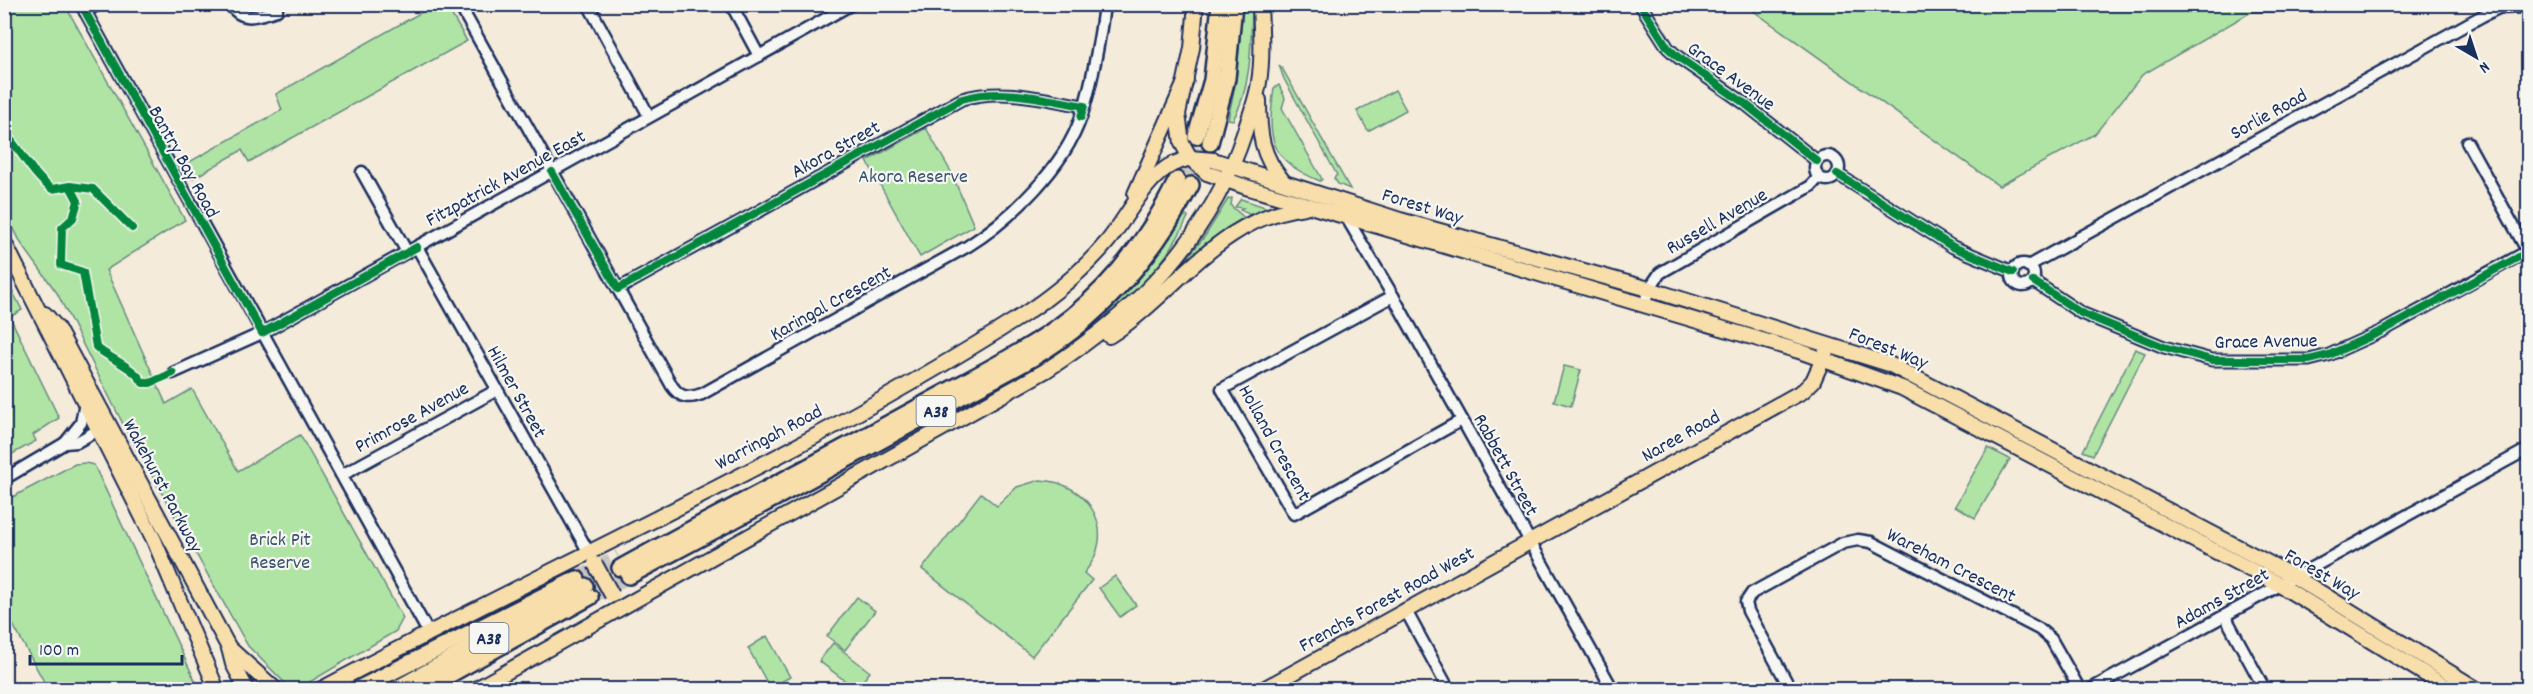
<svg xmlns="http://www.w3.org/2000/svg" width="2533" height="694" viewBox="0 0 2533 694" font-family="Dekko,sans-serif">
<rect width="100%" height="100%" fill="#f4ebda"/>
<filter id="ink" filterUnits="userSpaceOnUse"><feTurbulence type="fractalNoise" baseFrequency=".0167" numOctaves="2"/><feDisplacementMap in="SourceGraphic" scale="12" xChannelSelector="R" yChannelSelector="G"/><feConvolveMatrix kernelMatrix="1 2 1 2 8 2 1 2 1" color-interpolation-filters="sRGB"/></filter>
<g filter="url(#ink)">
<!-- green -->
<g fill="#b0e4a5" stroke="#668a82" stroke-width="1.5">
<path d="M436,4l10,1 21,36 -218,121 -7,-12 -50,29 -8,-14 98,-55 -6,-16z"/>
<path d="M4,5h61l120,215 -79,50 60,134 26,-15 46,82 62,-36 103,183 -7,13 -93,55h-15l-40,-40 -123,-218 -68,-135 -36,-50 -16,-32z"/>
<path d="M1243,5h9c-1,37 0,82 -19,115l-5,-1 8,-38z"/>
<path d="M1745,5h548l-18,7h-24l-109,63 -47,59 -96,52z"/>
<path d="M1279,65l3,3 68,121 -12,-5 -4,-6 3,-3 -53,-96z"/>
<path d="M1279,85l6,13 -3,10 40,71 -2,2c-51,-21 -53,-42 -46,-93z"/>
<path d="M1395,90l11,20 -38,21 -11,-20z"/>
<path d="M926,128l25,44 23,54 -54,31 -53,-96z"/>
<path d="M1232,198l-1,8 16,14 -74,55 32,-39 23,-37z"/>
<path d="M1241,199l27,9 -13,9 -15,-7 3,-2 -8,-1z"/>
<path d="M1184,215l4,2c-18,40 -45,71 -80,98l-3,-3 47,-51z"/>
<path d="M5,276l17,34 -12,7 49,101 -26,17 3,6 -31,17z"/>
<path d="M2135,349l10,4 -52,102 -10,-4z"/>
<path d="M1564,366l17,4 -10,36 -17,-5z"/>
<path d="M1988,448l22,11 -35,59 -20,-12z"/>
<path d="M85,463l9,2 105,224h-151l-43,-79v-109l70,-37z"/>
<path d="M1040,480c50,2 79,53 44,93l8,7 -60,76 -110,-87 59,-76 16,13 20,-19z"/>
<path d="M1115,576l21,29 -16,12 -21,-29z"/>
<path d="M857,597l18,14 -30,39 -18,-14z"/>
<path d="M767,636l23,41 -20,11 -22,-40z"/>
<path d="M833,643l37,29 -14,17 -37,-28z"/>
</g>
<g fill="none" stroke-linecap="round" stroke-linejoin="round">
<!-- highway-tunnel -->
<g stroke="#c9c5c1" stroke-width="15" stroke-dasharray="15 8" stroke-linecap="butt">
<path d="M1177,180l19,-44"/>
<path d="M1191,185l19,-42"/>
<path d="M577,579l42,-22"/>
<path d="M590,597l39,-21"/>
</g>
<defs>
<g id="minor">
<path d="M81,4l347,628"/>
<path d="M230,4c12,20 29,11 47,6"/>
<path d="M459,4l213,382c8,12 17,13 30,8l266,-148c43,-27 97,-80 113,-129 10,-28 20,-83 23,-113"/>
<path d="M731,4l28,52"/>
<path d="M1640,4l28,44 10,9 66,46 73,58"/>
<path d="M589,6l60,110"/>
<path d="M85,12l13,-8"/>
<path d="M2467,142l61,110"/>
<circle cx="1827" cy="168" r="12"/>
<path d="M362,172l45,80"/>
<path d="M1837,174l116,73 60,25"/>
<path d="M1345,215l48,81 220,394"/>
<path d="M417,247l171,304"/>
<circle cx="2023" cy="275" r="11"/>
<path d="M2028,266l454,-250 16,-8 30,-1"/>
<path d="M2033,281l48,32 83,34 48,13h97l20,-5 53,-24 146,-80"/>
<path d="M618,289l344,-190c40,-12 82,0 122,7"/>
<path d="M1393,296l-171,93 72,125 168,-94"/>
<path d="M1644,306l5,-17 11,-16 151,-87 8,-9"/>
<path d="M173,373l89,-40 590,-329"/>
<path d="M65,443l16,-20 4,-20"/>
<path d="M342,475l155,-85"/>
<path d="M4,479l61,-36 12,-1 26,-15"/>
<path d="M1405,609l44,81"/>
<path d="M2225,616l40,74"/>
<path d="M1283,678l6,12"/>
<path d="M1791,690l-43,-79 -2,-9 6,-9 91,-50 15,-3 13,2 168,87 12,10 29,51"/>
<path d="M2089,690l439,-241"/>
</g>
<g id="major">
<path d="M1259,100c0,33 2,56 24,81"/>
<path d="M1182,143l-4,-29 14,-66 4,-44"/>
<path d="M1213,160l187,60 249,69 240,75 406,213 183,113"/>
<path d="M1207,173l39,14 553,164 103,37 378,197 171,105"/>
<path d="M1135,194l51,-114"/>
<path d="M4,242l150,298 63,150"/>
<path d="M45,314l12,14 172,320 4,16 14,26"/>
<path d="M1109,336c69,-44 108,-118 196,-129"/>
<path d="M229,648l47,42"/>
<path d="M320,690c233,-125 477,-231 700,-373 32,-21 64,-47 88,-76 20,-25 37,-63 65,-77"/>
<path d="M474,690l571,-319c92,-59 166,-134 200,-240 5,-16 12,-33 14,-49 4,-25 2,-52 1,-78"/>
<path d="M1262,690l541,-299 10,-10 13,-29"/>
</g>
<g id="highway">
<path d="M1196,136l16,-56 8,-76"/>
<path d="M1210,143l17,-65 7,-74"/>
<path d="M620,568c101,-56 203,-108 304,-164 50,-28 104,-53 148,-88 45,-36 80,-85 105,-136"/>
<path d="M629,576c105,-56 209,-111 313,-169 46,-26 100,-49 140,-84 46,-39 81,-85 109,-138"/>
<path d="M356,690l221,-111"/>
<path d="M394,690l191,-104"/>
<path d="M422,690l168,-93"/>
</g>
</defs>
<!-- minor casing -->
<use href="#minor" stroke="#1b2f5e" stroke-width="15"/>
<!-- major casing -->
<use href="#major" stroke="#1b2f5e" stroke-width="18"/>
<!-- highway casing -->
<use href="#highway" stroke="#1b2f5e" stroke-width="20"/>
<!-- minor -->
<use href="#minor" stroke="#f6f6f2" stroke-width="10"/>
<!-- major -->
<use href="#major" stroke="#f8deab" stroke-width="14"/>
<!-- highway -->
<use href="#highway" stroke="#f8deab" stroke-width="15"/>
<defs>
<g id="major-bridge">
<path d="M1182,143l8,15 17,15"/>
<path d="M1173,164l17,-6 23,2"/>
<path d="M595,564l17,31"/>
</g>
</defs>
<!-- major-bridge casing -->
<use href="#major-bridge" stroke="#1b2f5e" stroke-width="18" stroke-linecap="butt"/>
<!-- major-bridge -->
<use href="#major-bridge" stroke="#f8deab" stroke-width="14"/>
<defs>
<g id="cycleway">
<path d="M81,4l181,329 155,-86"/>
<path d="M1640,4l28,44 10,9 66,46 73,58"/>
<path d="M4,132c17,18 28,43 48,57l18,-3 8,15 -5,17 -11,10 -1,37 22,7 13,75c14,12 38,20 47,36h7l23,-10"/>
<path d="M552,172l66,117 344,-190c40,-12 82,0 122,7l-3,11"/>
<path d="M1837,174l116,73 60,25"/>
<path d="M70,186l23,3 39,39"/>
<path d="M2033,281l48,32 83,34 48,13h97l20,-5 53,-24 146,-79"/>
</g>
</defs>
<!-- cycleway casing -->
<use href="#cycleway" stroke="#f6f6f2" stroke-width="11"/>
<!-- cycleway -->
<use href="#cycleway" stroke="#00873e" stroke-width="8"/>
</g>
</g>
<g text-anchor="middle" stroke-width="4.5" stroke-linejoin="round" paint-order="stroke">
<!-- shield labels -->
<g fill="#f6f6f2" stroke="#5d6b8a" stroke-width="1.5">
<rect x="916.5" y="396" width="39" height="30" rx="4.5"/>
<rect x="469.5" y="623" width="39" height="30" rx="4.5"/>
</g>
<g font-size="18" font-weight="bold" fill="#1b2f5e">
<text x="936" y="417">A38</text>
<text x="489" y="644">A38</text>
</g>
<!-- street labels -->
<g font-size="20" fill="#1b2f5e" stroke="#f6f6f2">
<text transform="translate(1732 75) rotate(36)" y="7">Grace Avenue</text>
<text transform="translate(2268 113) rotate(-29)" y="7">Sorlie Road</text>
<text transform="translate(835 148) rotate(-29)" y="7">Akora Street</text>
<text transform="translate(185 161) rotate(61)" y="7">Bantry Bay Road</text>
<text transform="translate(505 177) rotate(-29)" y="7">Fitzpatrick Avenue East</text>
<text transform="translate(1423 205) rotate(17)" y="7">Forest Way</text>
<text transform="translate(1716 220) rotate(-30)" y="7">Russell Avenue</text>
<text transform="translate(830 302) rotate(-29)" y="7">Karingal Crescent</text>
<text transform="translate(2266 340) rotate(-1)" y="7">Grace Avenue</text>
<text transform="translate(1889 347) rotate(22)" y="7">Forest Way</text>
<text transform="translate(518 391) rotate(61)" y="7">Hilmer Street</text>
<text transform="translate(411 416) rotate(-29)" y="7">Primrose Avenue</text>
<text transform="translate(1680 435) rotate(-29)" y="7">Naree Road</text>
<text transform="translate(768 436) rotate(-28)" y="7">Warringah Road</text>
<text transform="translate(1276 442) rotate(61)" y="7">Holland Crescent</text>
<text transform="translate(1507 464) rotate(61)" y="7">Rabbett Street</text>
<text transform="translate(164 485) rotate(62)" y="7">Wakehurst Parkway</text>
<text transform="translate(1952 564) rotate(27)" y="7">Wareham Crescent</text>
<text transform="translate(2323 573) rotate(30)" y="7">Forest Way</text>
<text transform="translate(2221 597) rotate(-29)" y="7">Adams Street</text>
<text transform="translate(1386 598) rotate(-29)" y="7">Frenchs Forest Road West</text>
</g>
<!-- park labels -->
<g font-size="20" fill="#39536c" stroke="#f6f6f2">
<text x="913" y="182">Akora Reserve</text>
<text x="280" y="545">Brick Pit<tspan x="280" dy="23">Reserve</tspan></text>
</g>
</g>
<!-- margin -->
<rect width="2533" height="694" fill="none" stroke="#f6f6f2" stroke-width="24"/>
<rect x="12" y="12" width="2509" height="670" fill="none" stroke="#1b2f5e" stroke-width="2" filter="url(#ink)"/>
<!-- north arrow -->
<g transform="translate(2476 57) rotate(141)" stroke="#f6f6f2" stroke-width="4.5" paint-order="stroke">
<path d="M0-4.5L10 22L0 15L-10 22Z" fill="#1b2f5e"/>
<text y="-9" font-size="16" font-weight="bold" text-anchor="middle" fill="#1b2f5e">N</text>
</g>
<!-- scale -->
<path d="M30 655v9h152v-9" fill="none" stroke="#1b2f5e" stroke-width="3"/>
<text x="39" y="655" font-size="18" fill="#1b2f5e" stroke="#f6f6f2" stroke-width="4.5" paint-order="stroke">100 m</text>
</svg>
